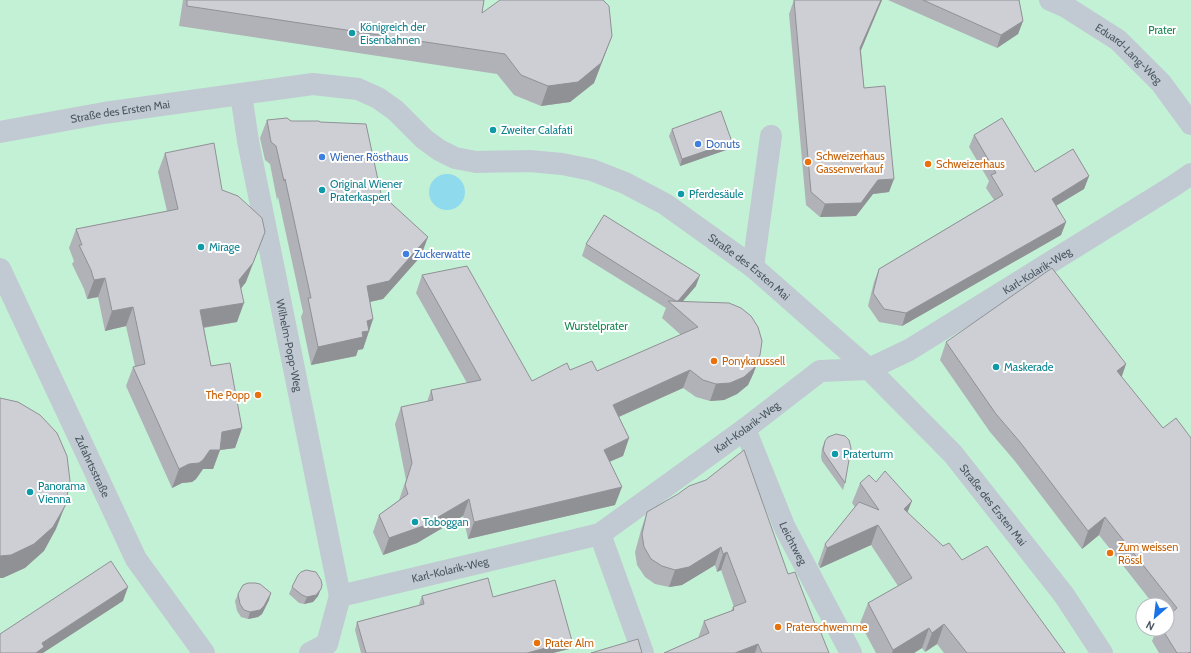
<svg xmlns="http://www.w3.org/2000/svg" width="1191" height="653" viewBox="0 0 1191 653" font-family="Cabin,sans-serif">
<rect width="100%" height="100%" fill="#f5f3f3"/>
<!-- green -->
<path fill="#c3f1d5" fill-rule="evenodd" d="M0,0h1191v653h-1191zM1143,605h24v24h-24z"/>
<!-- water -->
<circle fill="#90daee" cx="447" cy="192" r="18"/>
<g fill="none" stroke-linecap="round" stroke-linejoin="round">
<!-- street -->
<g stroke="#c1cad2" stroke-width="22">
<path id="s1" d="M1050,0l16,7 52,33 43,43 30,41"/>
<path id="s2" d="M241,94l7,47 92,455"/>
<path id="s3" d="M0,132l104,-19 209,-29 45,5 20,9 17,12 29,29 15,11 16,8 21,4 54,-1 32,3 30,6 33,13 40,21 88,63 116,102 84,85 111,141 38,58"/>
<path d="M753,267l18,-131"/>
<path id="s4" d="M0,269l136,290 68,94"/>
<path id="s5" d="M745,429l40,99 66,125"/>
<path d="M600,534l43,119"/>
<path id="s6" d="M310,653l17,-9 13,-48 260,-62 145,-105 75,-58 49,-2 40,-19 266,-165 16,-11"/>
</g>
</g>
<!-- wall -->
<g fill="#b0b2b7">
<path d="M183,0h301l-2,13 130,23 -18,47 -24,19 -29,4 -27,-11 -17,-21 -318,-48z"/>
<path d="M794,0h88l-21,50 3,38 25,104 -16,2 -17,22 -36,1 -14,-12 -17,-191z"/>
<path d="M888,0h131l4,21 -5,13 -21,14z"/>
<path d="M267,120l114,74 40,62 -38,43 -13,3 3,17 -10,30 -5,1 -2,6 -45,9 -10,-48 2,-5 -25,-115 -1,3 -7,-36 -5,-4 -5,-22z"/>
<path d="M672,129l57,20 -49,17 -11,-30z"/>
<path d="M974,135l61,37 54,4 -5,13 -28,17 10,16 -5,13 -159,91 -23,-4 -11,-16 6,-24 5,-13 115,-69 -8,-12 3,-7 -20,-34z"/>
<path d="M165,153l57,37 24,92 -5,7 -4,33 -33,6 7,38 31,62 -7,20 -15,2 -7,19h-10l-7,10 -4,3 -10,1 -10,5 -46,-102 7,-19 2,-1 -9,-40 -21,5 -7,-34 -11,2 -3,-10 -12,-25 2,-3 -5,-13 7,-19 91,-18 -9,-39z"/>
<path d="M586,244l110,42 -13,15 71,71 -6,13 -11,9 -13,6 -14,1 -14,-4 -13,-9 -64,29 10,21 -6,18 -14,6 6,43 -147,34 -5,-23 -46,27 -34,12 -10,-23 6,-17 20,-15 7,-20 -11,-56 6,-17 26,-5 4,-12 36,-7 -51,-90 6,-18 110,106 38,-11 27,1 84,-36 -19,-17 4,-10 -84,-52z"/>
<path d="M946,342l180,22 -5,13 70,276h-32l-7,-12 5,-12h10v-24h-13l-55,-70 -17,14 -68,-89 -24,-28 -50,-72z"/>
<path d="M825,441l20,42 -2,7 -21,-29 -1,-4 1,-9z"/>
<path d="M860,483l47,29 36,34 19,14 103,93h-121l-7,-9 -12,8 -3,-4 -8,5h-38l-16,-30 8,-20 30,-17 -27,-41 -51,23 -2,-4 7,-20 30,-37 -3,-4z"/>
<path d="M647,512l141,62 27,50 14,29h-165l34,-15 6,-17 27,-10 2,-4h1l-13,-37 -4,2 -2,-7 -33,20 -13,2 -14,-3 -10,-7 -8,-12 -2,-13 6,-22z"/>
<path d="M292,587l26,9 -5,6 -9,2 -5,-1 -10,-9z"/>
<path d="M238,594l31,6 -7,14 -4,3 -10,2 -7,-2 -4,-6 -2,-10z"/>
<path d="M422,596l71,1 76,52 -16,4h-192l-6,-23 2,-8 63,-17 -1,-1z"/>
</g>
<!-- shaded-wall -->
<g fill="#909195">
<path d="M881,0h1l-26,62 4,-14z"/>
<path d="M1023,21l-5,13 -21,14 4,-13z"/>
<path d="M612,36l-18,47 -24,19 -29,4 7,-20z"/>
<path d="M732,142l-3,7 -49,17 2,-7z"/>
<path d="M1089,176l-5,13 -37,22 5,-12z"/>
<path d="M894,179l-5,13 -16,2 -17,22 -36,1 5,-13 53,-24z"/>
<path d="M1066,222l-5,13 -159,91 4,-13z"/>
<path d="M265,232l-19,50 -14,17 7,-19z"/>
<path d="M428,237l-7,19 -38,43 -23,5 7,-18z"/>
<path d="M700,275l-4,11 -19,22v-6z"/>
<path d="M105,278l-7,19 -11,2 7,-19z"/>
<path d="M244,303l-7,19 -44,7 7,-19z"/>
<path d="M133,307l-7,19 -21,5 7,-20z"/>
<path d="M373,319l-10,30 -5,1 -2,6 -45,9 7,-18 49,-26z"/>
<path d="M760,355l-6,17 -6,13 -11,9 -13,6 -14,1 6,-17z"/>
<path d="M1126,364l-6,18 -3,-11z"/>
<path d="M690,370l-7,18 -76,34 6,-17z"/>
<path d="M242,428l-7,20 -15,2 -7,19h-10l-7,10 -4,3 -10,1 -10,5 7,-19 43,-37z"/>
<path d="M629,438l-6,18 -26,11 7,-17z"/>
<path d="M622,487l-7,18 -147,34 6,-17z"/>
<path d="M469,499l-6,17 -46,27 -34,12 6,-17z"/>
<path d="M912,501l-8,20v-12z"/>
<path d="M65,506l-9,23 -12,22 -19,17 -22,10h-3v-22z"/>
<path d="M1105,517l-6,18 -17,14 6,-18z"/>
<path d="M878,525l-7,20 -51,23 7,-20z"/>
<path d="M721,547l-6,18 -33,20 -13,2 6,-17z"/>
<path d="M727,552l-6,18 -4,2 6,-18z"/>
<path d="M128,587l-5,14 -80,52h-7l6,-10z"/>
<path d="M321,589l-3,7 -5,6 -9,2 3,-7z"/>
<path d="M271,593l-2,7 -7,14 -4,3 -10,2 2,-7z"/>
<path d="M944,624l-7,20 -12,8 7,-19z"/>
<path d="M929,628l-7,20 -8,5h-22l1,-3z"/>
<path d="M572,641l-3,8 -16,4h-26z"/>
<path d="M758,644l-3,9h-20z"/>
</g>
<!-- building -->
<g fill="#cdcfd5" stroke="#909195">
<path d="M187,0h297l-2,13 18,-13h103l6,6 3,30 -11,27 -23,19 -30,4 -27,-11 -16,-21 -318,-48z"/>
<path d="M794,0h87l-21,48 4,40 21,-2 9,93 -16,1 -17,23 -36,1 -14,-12z"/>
<path d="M923,0h96l4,21 -22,14z"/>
<path d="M721,111l11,31 -50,17 -10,-30z"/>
<path d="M287,118l4,3h28l1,1 46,2 15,70 47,43 -39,44 -22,5 6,33 -6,2 2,10 -7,1 1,5 -45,10 -10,-49h3l-26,-119 -1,2 -8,-35 -5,-4 -4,-22z"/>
<path d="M1002,118l33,54 38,-23 16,27 -37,23 14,23 -160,91 -22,-4 -11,-16 6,-24 124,-74 -12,-20 5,-2 -22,-38z"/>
<path d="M214,143l8,47 16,6 24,22 3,14 -12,31 -14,17 5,23 -44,7 11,56 19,-3 12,65 -20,4 -2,18h-10l-7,10 -4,3 -10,1 -10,5 -46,-102 12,-3 -12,-57 -21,4 -7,-33 -11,2 -3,-10 -12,-25h3l-6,-16 102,-20 -13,-56z"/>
<path d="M604,215l96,60 -22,26h-2l-90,-57z"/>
<path d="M467,266l65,115 35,-18 3,7 22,-9 5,10 101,-44 -30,-26 61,2 12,5 10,8 7,11 4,14 -2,14 -6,13 -10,9 -14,6 -14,1 -13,-4 -13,-10 -77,35 16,33 -25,12 18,37 -148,35 -5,-23 -46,27 -34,12 -10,-23 29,-21 -3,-9 7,-22 -11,-56 32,-7 -2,-10 50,-10 -59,-105z"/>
<path d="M1052,268l74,96 -9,7 46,57 13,-10 15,20v214l-3,1h-11l-15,-24h5v-12l10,-9 -72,-91 -17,14 -68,-89 -24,-28 -50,-72z"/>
<path d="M0,398l18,4 22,13 17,18 10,23 3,25 -5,25 -12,21 -19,17 -23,11 -11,1z"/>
<path d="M836,434l9,2 4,4 2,8 -6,35 -20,-29 -2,-4 2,-9 3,-4z"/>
<path d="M744,450l44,124 7,-2 20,52 2,-1 12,30h-67l-4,-9 -23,9h-71l45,-20 -5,-12 30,-11 -1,-3 13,-5 -19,-50 -4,2 -2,-7 -32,20 -14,3 -13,-4 -11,-7 -7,-12 -2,-13 5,-22 31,-18 11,-8 17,-6z"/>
<path d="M885,471l27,30 -8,8 39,37 6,-3 13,17 25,-14 78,107h-98l-23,-29 -12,9 -3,-5 -36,22 -25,-47 44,-25 -34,-53 -51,23 -2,-4 34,-42 20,8 -19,-27 9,-8 7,7z"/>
<path d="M111,561l17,26 -86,56 2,4 -8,6h-36v-19z"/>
<path d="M306,570l10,2 5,8 1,5 -1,4 -5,6 -9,2 -5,-2 -10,-8 6,-12 3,-3z"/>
<path d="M488,578l5,19 62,-17 17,61 -45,12h-161l-9,-31 67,-18 -2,-8z"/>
<path d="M248,583h7l5,1 11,9 -7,13 -4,4 -10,2 -6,-2 -4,-6 -2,-10 5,-9z"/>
<path d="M638,639l4,14h-51z"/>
</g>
<!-- markers -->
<g fill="#0f9aa8" stroke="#fff" stroke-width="1.5">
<circle cx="352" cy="33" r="4"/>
<circle cx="493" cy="130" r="4"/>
<circle cx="322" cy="190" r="4"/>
<circle cx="681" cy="194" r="4"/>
<circle cx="201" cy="247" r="4"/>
<circle cx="996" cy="367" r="4"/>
<circle cx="835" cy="454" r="4"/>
<circle cx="30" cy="492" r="4"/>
<circle cx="415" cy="522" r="4"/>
</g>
<g fill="#3f7fe0" stroke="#fff" stroke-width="1.5">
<circle cx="698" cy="144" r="4"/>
<circle cx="322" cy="157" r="4"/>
<circle cx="406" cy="254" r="4"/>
</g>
<g fill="#e8710a" stroke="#fff" stroke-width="1.5">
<circle cx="808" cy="162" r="4"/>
<circle cx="928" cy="164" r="4"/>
<circle cx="714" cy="361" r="4"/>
<circle cx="258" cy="395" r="4"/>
<circle cx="1110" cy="553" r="4"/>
<circle cx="778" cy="627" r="4"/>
<circle cx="537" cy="643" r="4"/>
</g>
<g text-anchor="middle" stroke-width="4" stroke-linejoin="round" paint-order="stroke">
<!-- culture labels -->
<g font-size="11" fill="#0d838f" stroke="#fff" text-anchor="start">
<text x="360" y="31">Königreich der<tspan x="360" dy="13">Eisenbahnen</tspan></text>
<text x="501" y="134">Zweiter Calafati</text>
<text x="330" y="188">Original Wiener<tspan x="330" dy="13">Praterkasperl</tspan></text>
<text x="689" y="198">Pferdesäule</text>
<text x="209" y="251">Mirage</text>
<text x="1004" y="371">Maskerade</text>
<text x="843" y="458">Praterturm</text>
<text x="38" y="490">Panorama<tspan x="38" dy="13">Vienna</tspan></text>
<text x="423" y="526">Toboggan</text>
</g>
<!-- park labels -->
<g font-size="11" fill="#17864f" stroke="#fff">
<text x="1162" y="34">Prater</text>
<text x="596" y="330">Wurstelprater</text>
</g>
<!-- street labels -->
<g font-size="11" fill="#4a5661" stroke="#fff">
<text dy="4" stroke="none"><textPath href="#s1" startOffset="96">Eduard-Lang-Weg</textPath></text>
<text dy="4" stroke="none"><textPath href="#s3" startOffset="122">Straße des Ersten Mai</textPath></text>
<text dy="4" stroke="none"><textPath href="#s3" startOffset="806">Straße des Ersten Mai</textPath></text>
<text dy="4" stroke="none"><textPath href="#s6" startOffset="854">Karl-Kolarik-Weg</textPath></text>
<text dy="4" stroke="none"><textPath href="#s2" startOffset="256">Wilhelm-Popp-Weg</textPath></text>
<text dy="4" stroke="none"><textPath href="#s6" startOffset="518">Karl-Kolarik-Weg</textPath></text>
<text dy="4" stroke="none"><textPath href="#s4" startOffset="218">Zufahrtsstraße</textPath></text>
<text dy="4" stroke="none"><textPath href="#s3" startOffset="1148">Straße des Ersten Mai</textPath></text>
<text dy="4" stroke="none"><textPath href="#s5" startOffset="124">Leichtweg</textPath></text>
<text dy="4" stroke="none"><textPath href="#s6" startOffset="182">Karl-Kolarik-Weg</textPath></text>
</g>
<!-- shop labels -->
<g font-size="11" fill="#366cbe" stroke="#fff" text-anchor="start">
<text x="706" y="148">Donuts</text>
<text x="330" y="161">Wiener Rösthaus</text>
<text x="414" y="258">Zuckerwatte</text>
</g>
<!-- food labels -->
<g font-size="11" fill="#c56008" stroke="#fff" text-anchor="start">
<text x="816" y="160">Schweizerhaus<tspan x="816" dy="13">Gassenverkauf</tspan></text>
<text x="936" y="168">Schweizerhaus</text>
<text x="722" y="365">Ponykarussell</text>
<text x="250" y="399" text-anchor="end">The Popp</text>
<text x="1118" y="551">Zum weissen<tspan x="1118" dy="13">Rössl</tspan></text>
<text x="786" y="631">Praterschwemme</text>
<text x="545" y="647">Prater Alm</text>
</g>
</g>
<!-- north arrow -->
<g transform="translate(1155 617) rotate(208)"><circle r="19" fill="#ffffff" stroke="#b7bbc0"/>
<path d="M0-3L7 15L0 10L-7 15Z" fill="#1a73e8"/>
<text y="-6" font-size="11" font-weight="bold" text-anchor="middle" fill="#4a5661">N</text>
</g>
</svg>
